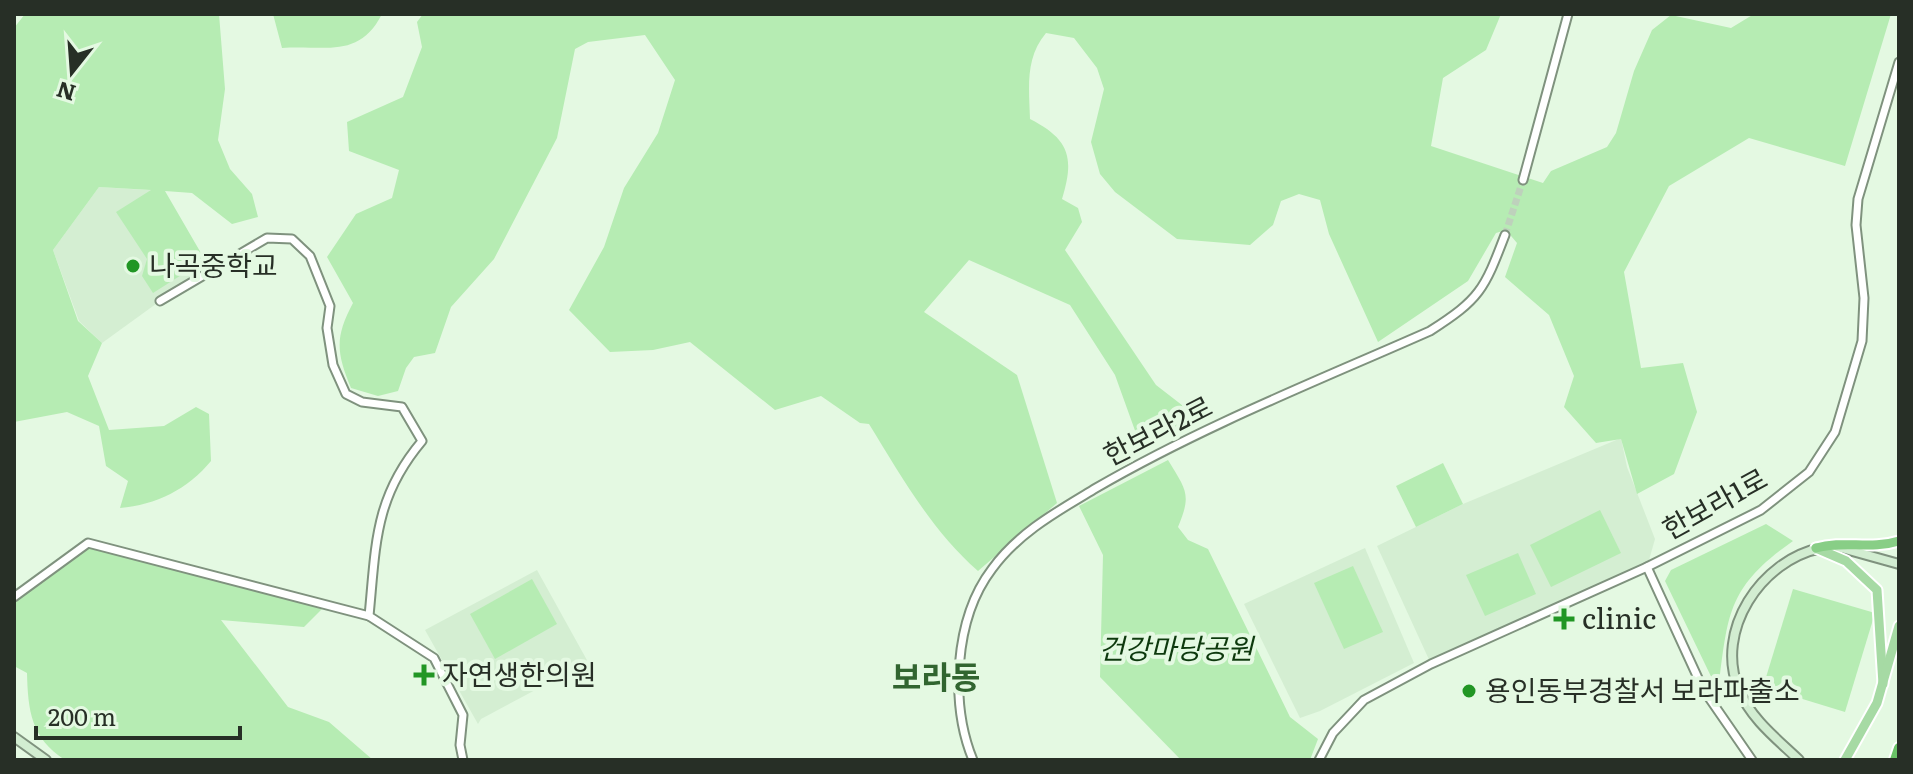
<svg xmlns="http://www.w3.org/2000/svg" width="1913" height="774" viewBox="0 0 1913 774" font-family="Literata,'Noto Sans KR',serif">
<rect width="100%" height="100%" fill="#e4f9e2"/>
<!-- built -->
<g fill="#d4eed2">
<path d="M99,187l65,4 47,80 -51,30 -58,42 -23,-22 -26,-71z"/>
<path d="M1621,438l6,29 28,72 -8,28 -216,97 -54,-118 86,-42z"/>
<path d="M1365,548l49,115 -94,48 -20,7 -56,-114z"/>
<path d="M537,570l51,92 -107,57 -3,5 -53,-94z"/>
</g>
<!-- green -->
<g fill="#b6ecb3">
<path d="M25,14h194l6,75 -7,51 12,29 22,25 6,23 -26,7 -40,-31 -27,-2 40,69 -52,33 -11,-17 5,-17 -31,-47 35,-22 -52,-3 -46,63 25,71 24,22 -14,33 21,54 55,-4 32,-19 13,7 2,47c-23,28 -55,44 -91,47l8,-27 -22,-15 -7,-40 -32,-14 -53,10v-394z"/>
<path d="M273,14h109c-23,45 -56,31 -100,34z"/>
<path d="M423,14h1078l-15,36 -43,28 -12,68 112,37 8,-12 56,-24 9,-14 18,-62 18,-41 19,-15 60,13 23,-14h137l-46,152 -96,-28 -80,48 -45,86 17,96 42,-5 14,49 -23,62 -37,20 -16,-55 -25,4 -32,-36 10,-31 -25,-61 -44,-38 12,-34 -11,-13 -10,3 -28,48 -90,61 -49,-108 -9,-34 -21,-6 -18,7 -8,24 -23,20 -73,-6 -62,-47 -15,-18 -9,-32 13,-53 -7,-21 -23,-30 -28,-5c-21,25 -17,54 -16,86 39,20 45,38 32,80l16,9 4,14 -17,28 91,135 44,34 -58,31 -27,-75 -45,-70 -101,-45 -45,52 93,63 40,128 -79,68c-46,-40 -77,-95 -109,-147l-9,-1 -39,-27 -46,14 -85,-68 -37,8 -43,2 -41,-42 35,-63 20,-59 34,-55 17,-53 -30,-45 -57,7 -13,7 -18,89 -63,121 -43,48 -16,46 -21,4 -8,11 -8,23 -20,5 -27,-8c-15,-36 -16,-51 2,-85l-26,-46 29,-43 36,-16 7,-28 -50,-19 -2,-29 56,-25 19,-50 -5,-25z"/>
<path d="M1168,460c18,30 24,34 10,67l10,13 20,9 82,168 28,22 -8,21h-129l-81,-83 3,-122 -24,-49z"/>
<path d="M1443,463l20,41 -47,23 -20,-41z"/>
<path d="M1600,510l21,43 -70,34 -21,-42z"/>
<path d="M1766,524l27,17c-67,47 -65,74 -75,150l-53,-110 6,-11z"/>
<path d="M88,543l236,64 -20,20 -83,-7 67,87 41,15 44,38h-308c-34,-22 -37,-49 -38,-87l-13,-7v-67z"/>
<path d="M1518,553l18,41 -51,22 -19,-41z"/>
<path d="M1353,566l30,66 -39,17 -30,-66z"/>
<path d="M532,579l25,45 -62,35 -25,-45z"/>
<path d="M1793,589l82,24 -30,99 -82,-25z"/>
</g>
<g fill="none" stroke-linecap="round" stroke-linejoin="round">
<!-- tertiary-tunnel -->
<path stroke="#bed1bc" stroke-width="7" stroke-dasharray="7 3.5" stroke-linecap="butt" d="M1505,235l18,-55"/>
<defs>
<g id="tertiary">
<path d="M1523,180l45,-166"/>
<path d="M160,301l107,-63 25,1 18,17 20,50 -3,22 6,37 13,29 16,8 40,5 20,34c-48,57 -46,104 -53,175l65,42 29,57 -3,30 3,15"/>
<path d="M1647,567l56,122 49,71"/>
<path d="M14,597l74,-54 281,73"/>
<path d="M973,760c-23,-56 -19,-141 19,-191 27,-37 66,-58 104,-81 107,-62 221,-107 334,-157 50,-32 54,-41 75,-96"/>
<path d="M1319,760l14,-27 31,-33 67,-36 216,-97 114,-57 48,-38 26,-40 27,-91 2,-43 -8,-73 2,-26 41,-137"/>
</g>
<g id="secondary">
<path d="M1838,547l61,17"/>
<path d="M14,737l32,23"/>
<path d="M1799,760c-22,-21 -48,-41 -60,-70 -25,-59 22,-130 82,-142"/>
</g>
<g id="primary">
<path d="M1816,548l30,13 31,29 6,94"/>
<path d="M1845,760l32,-57 22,-77"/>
</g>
<path id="trunk" d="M1816,548c28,-8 54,2 83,-7"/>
<path id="motorway" d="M1895,760l4,-12"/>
</defs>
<!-- tertiary casing -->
<use href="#tertiary" stroke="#7f927e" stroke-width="11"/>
<!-- secondary casing -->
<use href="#secondary" stroke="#7f927e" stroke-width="12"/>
<!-- primary casing -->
<use href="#primary" stroke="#fff" stroke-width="13"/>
<!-- trunk casing -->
<use href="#trunk" stroke="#fff" stroke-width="13"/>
<!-- motorway casing -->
<use href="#motorway" stroke="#fff" stroke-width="14"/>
<!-- tertiary -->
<use href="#tertiary" stroke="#fff" stroke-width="7"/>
<!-- secondary -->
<use href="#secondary" stroke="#d2edd1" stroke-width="8"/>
<!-- primary -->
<use href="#primary" stroke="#a6daa4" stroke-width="9"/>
<!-- trunk -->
<use href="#trunk" stroke="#88ce86" stroke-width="9"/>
<!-- motorway -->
<use href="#motorway" stroke="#6ac267" stroke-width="10"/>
</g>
<!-- markers -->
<g fill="#219624" stroke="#e4f9e2" stroke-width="3">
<circle cx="133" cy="266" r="8"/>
<path d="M1560 607h8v8h8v8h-8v8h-8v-8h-8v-8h8z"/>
<path d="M420 663h8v8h8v8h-8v8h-8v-8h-8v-8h8z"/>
<circle cx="1469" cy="691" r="8"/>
</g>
<g text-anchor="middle" stroke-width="8" stroke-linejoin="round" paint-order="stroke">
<!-- poi labels -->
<g font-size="28" fill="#272f26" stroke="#e4f9e2" text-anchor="start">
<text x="149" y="276">나곡중학교</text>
<text x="1582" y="629">clinic</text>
<text x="442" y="685">자연생한의원</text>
<text x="1485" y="701">용인동부경찰서 보라파출소</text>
</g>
<!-- street labels -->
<g font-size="28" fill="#272f26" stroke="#e4f9e2">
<text transform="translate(1158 431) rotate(-27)" y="10">한보라2로</text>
<text transform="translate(1715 504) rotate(-29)" y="10">한보라1로</text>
</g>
<!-- park labels -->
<g font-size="28" font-style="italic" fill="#0d390d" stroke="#e4f9e2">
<text x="1176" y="659">건강마당공원</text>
</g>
<!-- quarter labels -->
<g font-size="32" font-weight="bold" fill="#316530" stroke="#e4f9e2">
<text x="936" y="689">보라동</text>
</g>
</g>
<!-- border -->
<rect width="1913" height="774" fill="none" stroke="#272f26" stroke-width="32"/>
<!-- north arrow -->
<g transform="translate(72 72) rotate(197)" stroke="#e4f9e2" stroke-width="6" paint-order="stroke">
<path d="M0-6L14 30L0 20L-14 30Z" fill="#272f26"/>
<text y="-12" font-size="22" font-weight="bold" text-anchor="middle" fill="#272f26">N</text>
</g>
<!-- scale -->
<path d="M36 726v12h204v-12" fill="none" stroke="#272f26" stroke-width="4"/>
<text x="48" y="726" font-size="24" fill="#272f26" stroke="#e4f9e2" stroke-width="6" paint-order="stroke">200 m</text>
</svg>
